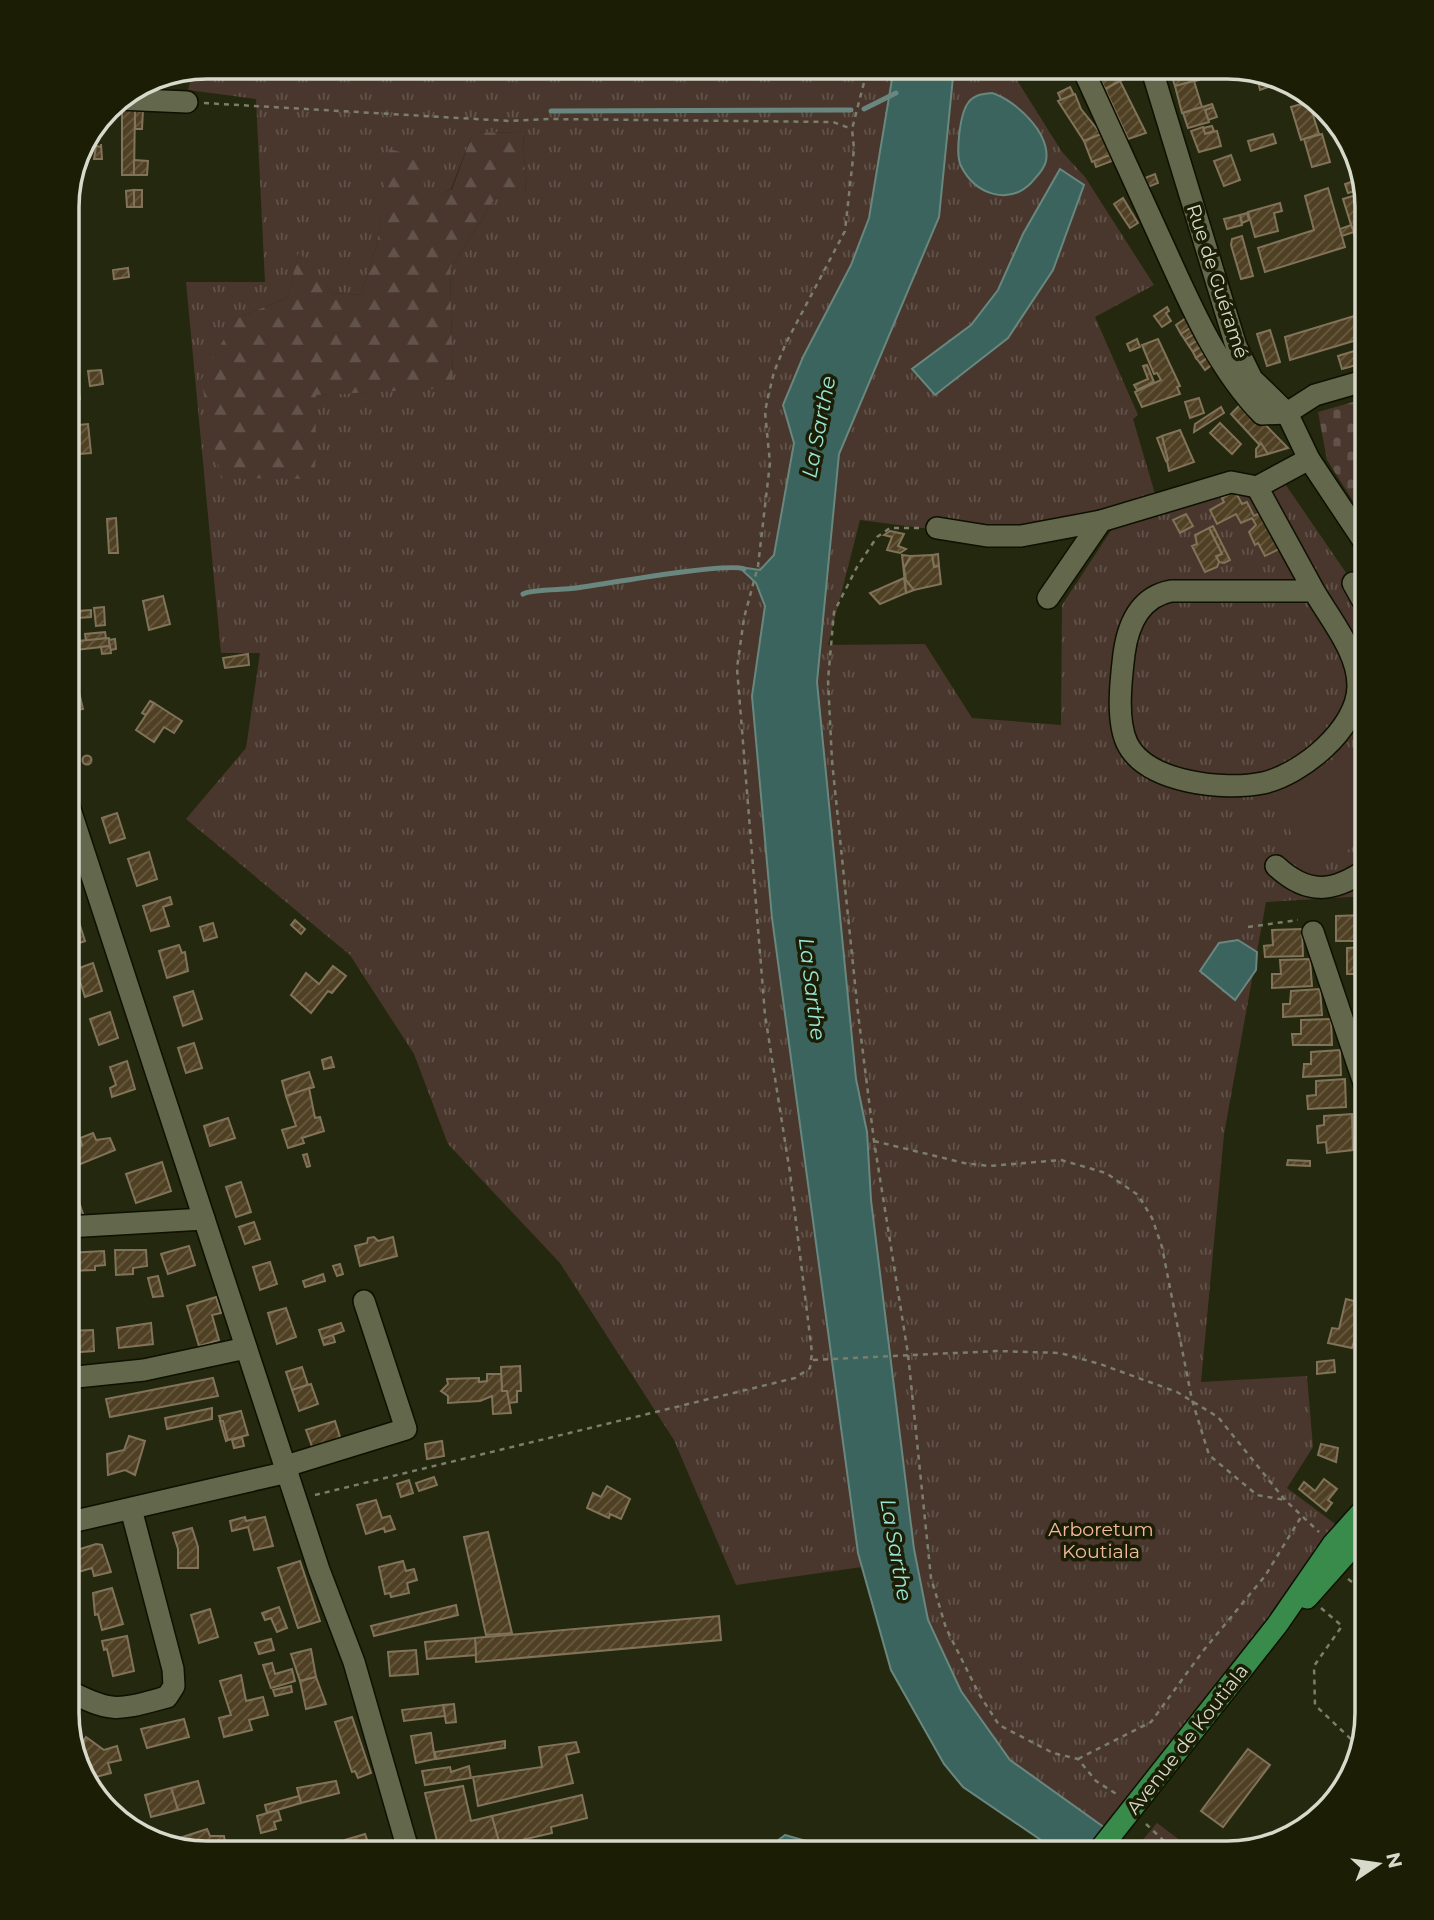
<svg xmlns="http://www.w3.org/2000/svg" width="1434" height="1920" viewBox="0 0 1434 1920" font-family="Montserrat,sans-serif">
<defs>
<pattern id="grass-tufts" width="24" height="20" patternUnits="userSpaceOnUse" patternTransform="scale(1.75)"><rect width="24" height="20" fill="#49372d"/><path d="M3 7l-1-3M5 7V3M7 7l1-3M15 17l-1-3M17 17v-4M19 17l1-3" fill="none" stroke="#62534a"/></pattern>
<pattern id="forest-firs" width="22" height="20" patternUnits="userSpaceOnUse" patternTransform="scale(1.75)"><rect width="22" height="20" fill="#49372d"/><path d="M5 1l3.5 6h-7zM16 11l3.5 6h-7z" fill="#62534a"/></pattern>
<pattern id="cemetery-stones" width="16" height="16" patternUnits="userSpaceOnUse" patternTransform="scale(1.75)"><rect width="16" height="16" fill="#49372d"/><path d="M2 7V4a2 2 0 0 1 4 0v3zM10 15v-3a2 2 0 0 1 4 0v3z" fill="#62534a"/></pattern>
<pattern id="building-hatch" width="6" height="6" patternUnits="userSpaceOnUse" patternTransform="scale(1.75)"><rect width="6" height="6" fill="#4f4023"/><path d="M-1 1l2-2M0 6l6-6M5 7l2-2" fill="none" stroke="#685b42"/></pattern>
</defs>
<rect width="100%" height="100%" fill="#24280e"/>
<!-- grass -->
<g fill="url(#grass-tufts)" fill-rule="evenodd">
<path d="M206,67h833l-27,5 50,80 23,25 69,108 -59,32 43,98 -5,4 25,85 -173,32 -125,-16 -32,125 97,-1 47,74 89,7 1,-120 52,-79 165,-51 74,108 14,-2v315l-101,6 -42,232 -23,248 106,-6 6,71 -26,41 55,41 -230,305 -102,-74 -49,-69 -33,-71 -14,-71 -43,-349 -4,-68 -65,-4 60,439 -126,18 -62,-145 -114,-177 -112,-119 -34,-90 -64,-99 -164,-136 60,-71 14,-95h-39l-35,-371h79l-9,-183 -68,-9 5,-21zM473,132l50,1 3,64h-30l-46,72 3,118 -137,8 -81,-76 52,-21 12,-45 34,40 28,2 16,-51 13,-95 37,53 24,-13z"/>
<path d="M1157,1823l40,30h-57l-5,-4z"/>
</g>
<!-- forest -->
<path fill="url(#forest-firs)" d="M473,132l50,1 3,64 -11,10 -19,-10 -46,72 3,119 -137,7 -1,84 -94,-1 -20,-98 34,-61 52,-21 12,-46 34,41 28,2 16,-51 12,-95 30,8 8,44 25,-12z"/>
<!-- cemetery -->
<path fill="url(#cemetery-stones)" d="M1367,398v125l-40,-63 -9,-48z"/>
<!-- pitch -->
<path fill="#49372d" d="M1348,752l19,39v49l-57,29 -40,-78z"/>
<!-- water -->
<g fill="#3a645d" stroke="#69877e" stroke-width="2">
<path d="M894,67h60l-15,150 -100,237 -22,228 39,397 11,53 4,68 43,349 14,71 33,71 49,69 130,93h-80l-97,-66 -19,-23 -53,-94 -33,-117 -86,-635 -20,-222 13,-90 -9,-23 -17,-16 21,3 14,-15 20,-112 -11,-38 20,-48 48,-92 18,-47z"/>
<path d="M992,93c23,7 59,40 54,68 -2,9 -9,15 -15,22 -23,23 -56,11 -70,-17 -6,-12 -1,-52 7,-63 6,-9 16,-9 24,-10z"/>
<path d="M1060,169l24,16 -31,85 -45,68 -73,57 -23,-26 59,-44 27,-35 25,-56z"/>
<path d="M1238,940l19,12 -1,18 -21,30 -35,-29 19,-28z"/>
<path d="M785,1835l63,18h-74l3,-12z"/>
</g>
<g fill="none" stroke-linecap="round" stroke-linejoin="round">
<!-- stream -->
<g stroke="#69877e" stroke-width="5">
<path d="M864,109l32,-16"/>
<path d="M551,111l300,-1"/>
<path d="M523,594c7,-5 42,-4 53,-6 29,-4 150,-26 168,-19"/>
</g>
</g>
<!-- building -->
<g fill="url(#building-hatch)" stroke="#817359" stroke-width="2">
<path d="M1094,67h24l6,12 -19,10z"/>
<path d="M1169,67h27l3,13 -24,6z"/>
<path d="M1256,73l13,4 2,9 -11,4z"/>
<path d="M1120,81l26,52 -18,6 -23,-50z"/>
<path d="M1194,81l8,26 -20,6 -7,-27z"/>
<path d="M1070,87l4,8 -13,5 -3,-7z"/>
<path d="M1075,94l6,15 20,25 -17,7 -26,-40z"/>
<path d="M1309,102l10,32 -18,6 -10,-33z"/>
<path d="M1212,104l5,13 -9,3 -3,-10 8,-3z"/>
<path d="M1212,104l1,3 -8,3 4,12 -21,6 -5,-15z"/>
<path d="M122,109h13l-1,66h-12z"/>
<path d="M135,109l8,1 -1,19h-7z"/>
<path d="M102,117l-1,7h-4l-1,15 -10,-1z"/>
<path d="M1212,126l2,5 -9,3 -2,-6z"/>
<path d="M1203,127l2,7 12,-3 4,15 -22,6 -8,-21z"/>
<path d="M1101,134l9,21 -18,7 -8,-21z"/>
<path d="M1273,134l3,9 -25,8 -3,-10z"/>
<path d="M1322,134l8,28 -18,5 -8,-28z"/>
<path d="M101,144l1,15h-8l2,-13 5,1z"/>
<path d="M1110,155l2,6 -16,6 -2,-6z"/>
<path d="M1231,155l9,25 -16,6 -10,-25z"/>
<path d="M134,160l14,1 -1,14h-13z"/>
<path d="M1155,174l3,9 -10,4 -3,-9z"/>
<path d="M1359,179l9,27 -1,35 -10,3 -14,-45 20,-6 -1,-4 -14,4 -3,-9z"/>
<path d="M1328,188l17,59 -80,25 -7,-24 56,-18 -9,-34z"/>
<rect x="134" y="190" width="8" height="17"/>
<path d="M134,190v17h-7l-1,-16z"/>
<path d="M1123,198l15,25 -8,5 -16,-24z"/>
<path d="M1280,203l2,8 -8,2 4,18 -23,6 -7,-25z"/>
<path d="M1247,213l2,7 -7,3 -2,-8z"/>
<path d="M1240,215l2,10 -15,4 -3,-10z"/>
<path d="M1351,225l3,7 -12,4 -2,-7z"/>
<path d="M1242,236l11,40 -12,3 -10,-34 1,-6z"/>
<path d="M128,268l1,9 -15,2 -1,-9z"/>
<path d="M1167,307l2,4 -3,2 5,8 -9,6 -8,-11z"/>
<path d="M1364,313l3,24 -77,23 -5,-23z"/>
<path d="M1189,316l6,9 -14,9 -5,-9z"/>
<path d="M1195,325l4,6 -14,9 -4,-6z"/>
<path d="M1270,330l10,32 -13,4 -10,-32z"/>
<path d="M1199,331l3,6 -13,9 -4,-6z"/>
<path d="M1202,337l4,6 -13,9 -4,-6z"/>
<path d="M1137,339l3,8 -10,4 -3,-7z"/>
<path d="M1158,339l22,47 -3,1 3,7 -38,13 -7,-15 26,-12 -4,-7 -3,1 -12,-29z"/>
<path d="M1206,343l4,6 -14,9 -3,-6z"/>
<path d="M1364,348l3,14 -25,7 -4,-13z"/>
<path d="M1210,349l3,5 -13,9 -4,-5z"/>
<path d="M1213,354l4,7 -12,9 -5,-7z"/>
<path d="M1147,365l7,17 -17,8 -3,-5 14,-6 -5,-13z"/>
<path d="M101,370l2,14 -13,2 -2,-15z"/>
<path d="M71,392h8l1,7 -9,1z"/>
<path d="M1199,398l5,15 -14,5 -5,-16z"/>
<path d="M1243,402l45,46 -20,6 -37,-40z"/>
<path d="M1221,407l3,6 -30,19 1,-8z"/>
<path d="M1220,423l21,21 -9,10 -22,-21z"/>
<path d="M88,424l3,29 -24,2v-29z"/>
<path d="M1180,430l14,32 -25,9 -7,-35z"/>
<path d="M1162,436l6,24 -2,1 -9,-23z"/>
<path d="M1261,443l7,11 -12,3v-8z"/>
<path d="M1235,491l7,13 5,-2 7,14 6,-3 19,36 -14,7 -7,-13 -3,2 -6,-13 7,-7 -4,-7 -11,5 -5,-9 -19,10 -7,-14 14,-8 -2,-4z"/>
<path d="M1186,514l7,12 -13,7 -7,-13z"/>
<path d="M116,518l2,35h-9l-2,-34z"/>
<path d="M1213,526l17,34 -6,3 -5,-1 -3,-6 6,-2 -13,-26z"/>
<path d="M1209,528l13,26 -6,2 3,6 -2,5 -12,5 -13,-26 5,-2 -2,-9z"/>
<path d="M890,531l14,3 -6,12 8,3 -6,4 -13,-3 5,-13 -8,-2z"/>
<path d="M938,554l1,12 -5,1 -2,-12z"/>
<path d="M902,555l9,1 -7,12 2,12 8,10 -8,3z"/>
<path d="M932,555l2,12 5,-1 2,18 -27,6 -8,-10 -2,-12 7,-12z"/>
<path d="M904,578l2,15 -26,11 -10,-11z"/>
<path d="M163,596l7,28 -21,6 -6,-29z"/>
<path d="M104,607l1,18 -9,1 -2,-18z"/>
<path d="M91,610v7l-13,1v-7z"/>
<path d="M67,620h2l3,21 -5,1z"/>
<path d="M105,632l1,6 -20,3 -1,-7z"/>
<path d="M109,638l1,8 -43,5v-9z"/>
<path d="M115,639l1,10 -6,1 -1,-10z"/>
<path d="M110,646l1,7 -9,1 -1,-7z"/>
<path d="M248,654l1,11 -24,3 -2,-10z"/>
<path d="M78,688l5,21 -16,3v-22z"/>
<path d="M150,701l4,2 -8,12 -4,-2z"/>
<path d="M154,703l28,18 -8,12 -10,-6 -10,15 -18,-12z"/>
<circle cx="87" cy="760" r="4.5"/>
<path d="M117,813l8,25 -15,5 -8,-25z"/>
<path d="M149,852l8,27 -20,7 -9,-27z"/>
<path d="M170,897l2,7 -9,3 6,19 -18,5 -8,-25z"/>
<path d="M76,913l9,28 -18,6v-30z"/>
<path d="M1366,915l1,26h-31v-25z"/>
<path d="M295,920l10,9 -4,5 -10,-9z"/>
<path d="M213,923l4,14 -13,4 -4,-14z"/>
<path d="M1302,929l1,27 -38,1 -1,-11 9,-1 -1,-15z"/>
<path d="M179,945l3,8 3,-1 3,19 -21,7 -8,-27z"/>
<path d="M1367,947v27h-20v-26z"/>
<path d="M1310,959l2,27 -40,2v-14h9l-1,-14z"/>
<path d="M93,963l9,28 -17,6 -9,-28z"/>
<path d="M333,966l13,10 -14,17 -4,-2 -17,22 -20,-18 15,-22 13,11z"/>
<rect x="1357" y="982" width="10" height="25"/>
<path d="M1320,989l2,26 -39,2v-13h7l1,-13z"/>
<path d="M193,991l9,28 -19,7 -9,-29z"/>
<path d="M110,1012l8,26 -19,7 -9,-26z"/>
<path d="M1331,1019l1,26h-39l-1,-11h9v-14z"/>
<path d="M194,1043l8,25 -16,5 -8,-25z"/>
<path d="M1340,1050l1,25 -38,2 1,-13h7v-12z"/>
<path d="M331,1057l3,10 -10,2 -2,-9z"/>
<path d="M127,1061l8,28 -23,8 -2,-9 6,-3 -6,-18z"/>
<path d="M309,1072l5,15 -28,9 -4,-15z"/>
<path d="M1345,1079l1,28 -38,2 -1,-13 9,-1v-14z"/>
<path d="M309,1088l6,30 5,-1 4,14 -22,7 2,5 -16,5 -6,-18 14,-4 -10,-30z"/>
<path d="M1352,1114l1,36 -26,3 -1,-11 -8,1 -1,-17 7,-1v-9z"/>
<path d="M228,1118l7,20 -25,8 -6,-20z"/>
<path d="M93,1133l3,7 14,-2 5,12 -47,19 16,48 -17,1v-68l15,-5 -2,-7z"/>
<path d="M307,1154l3,12 -3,1 -4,-12z"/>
<path d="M1288,1160l22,1v5l-23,-1z"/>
<path d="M162,1162l9,29 -35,12 -10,-29z"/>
<path d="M241,1182l10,30 -15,5 -10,-30z"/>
<path d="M254,1222l6,17 -15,5 -6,-17z"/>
<path d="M374,1237l4,4 15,-4 4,19 -37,10 -5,-20 12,-3 1,-5z"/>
<path d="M189,1246l6,19 -27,9 -7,-20z"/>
<path d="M115,1250h31l1,16 -14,2v6l-17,1z"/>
<path d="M104,1251l1,14 -10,1v4l-28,1v-18z"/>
<path d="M270,1262l7,22 -17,6 -7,-23z"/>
<path d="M340,1264l3,10 -6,2 -4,-10z"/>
<path d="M323,1274l2,7 -20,6 -2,-6z"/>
<path d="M158,1276l5,20 -10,1 -5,-19z"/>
<path d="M216,1297l5,16 -9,2 7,25 -20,6 -12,-40z"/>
<path d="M1346,1299l20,5 -14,44 -24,-5 4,-15 7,1z"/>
<path d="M286,1308l10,29 -19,7 -9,-31z"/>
<path d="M151,1323l2,21 -34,4 -2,-20z"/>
<path d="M341,1323l3,8 -22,8 -3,-9z"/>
<path d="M93,1330l1,21 -27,2v-22z"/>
<path d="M333,1335l2,7 -11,3 -2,-6z"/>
<path d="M1334,1360l1,12 -18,2v-12z"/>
<path d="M520,1366l1,25h-4v11l-9,1 -1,-12h-5l-1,-24z"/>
<path d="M302,1367l6,18 -16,5 -6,-18z"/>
<path d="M487,1374h14l1,17h5l4,22 -18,1 -1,-18 -12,5 -32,2v-7l-7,-5 7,-7 -1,-5 32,-1v4l8,-1z"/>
<path d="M213,1378l5,18 -108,21 -4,-18z"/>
<path d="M311,1384l7,20 -19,7 -7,-21z"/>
<path d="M212,1408v11l-45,10 -2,-11z"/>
<path d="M241,1411l7,24 -20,5 -9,-24z"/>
<path d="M220,1421h3l5,19 -2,1z"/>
<path d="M335,1421l6,19 -28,9 -7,-19z"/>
<path d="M77,1426l2,8 -10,2 -2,-8z"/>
<path d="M129,1436l16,5 -10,34 -10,-5 -17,5 -1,-21 17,-4z"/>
<path d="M242,1437l2,9 -10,2 -2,-8z"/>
<path d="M442,1441l2,15 -17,3 -2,-15z"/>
<path d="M1321,1444l17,4 -2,14 -18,-7z"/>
<path d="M69,1475l4,20 -6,1v-20z"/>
<path d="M434,1477l3,8 -18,6 -3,-8z"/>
<path d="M1324,1479l13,10 -9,11 4,3 -6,8 -27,-22 5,-7 11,9z"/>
<path d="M409,1480l4,13 -12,4 -4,-13z"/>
<path d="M607,1486l23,13 -9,20 -11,-5 -1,4 -22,-10 6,-15 8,4z"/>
<path d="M376,1500l6,18 8,-2 5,13 -10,3 -1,-4 -18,6 -9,-29z"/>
<path d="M245,1517l1,4 19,-4 8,29 -19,4 -6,-23 -16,4 -2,-10z"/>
<path d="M192,1528l6,19v21h-20v-19l-5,-16z"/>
<path d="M488,1532l24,101 -26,2 -22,-98z"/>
<path d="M96,1544l6,1 9,27 -17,4 -2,-8 -14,4 -4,-21z"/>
<path d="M300,1561l20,60 -22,7 -20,-60z"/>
<path d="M403,1561l3,10 8,-2 3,11 -10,3 2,10 -18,4 -1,-4 -5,1 -6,-27z"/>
<path d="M112,1588l11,36 -21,6 -4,-16 -3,1 -2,-22z"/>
<path d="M456,1605l2,10 -84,21 -3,-10z"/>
<path d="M279,1607l8,21 -10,4 -6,-14 -6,2 -3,-7z"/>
<path d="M210,1609l8,28 -19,6 -8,-28z"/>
<path d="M719,1616l2,24 -245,22 -1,-24z"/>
<path d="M127,1636l7,35 -21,5 -6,-27 -3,1 -2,-9z"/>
<path d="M475,1638l1,17 -49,4 -2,-17z"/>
<path d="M271,1639l3,11 -15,4 -4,-11z"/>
<path d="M311,1649l5,28 -16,4 -9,-27z"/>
<path d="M416,1650l2,24 -28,2 -2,-24z"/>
<path d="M272,1663l3,11 17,-5 3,12 -24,7 -8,-23z"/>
<path d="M241,1675l5,26 17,-4 5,18 -19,5 3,10 -28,7 -5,-19 12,-3 -11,-34z"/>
<path d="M316,1677l10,27 -20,5 -6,-28z"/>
<path d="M291,1686l1,6 -17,4 -2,-6z"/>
<path d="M454,1704l2,18 -10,1 -3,-18z"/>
<path d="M443,1705l2,11 -41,5 -2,-11z"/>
<path d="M352,1717l19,56 -13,5 -3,-7 -3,1 -17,-50z"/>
<path d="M184,1719l5,18 -42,11 -6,-19z"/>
<path d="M431,1733l4,26 -19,4 -5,-27z"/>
<path d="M86,1737l18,13 13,-4 4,14 -13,3 3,10 -19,5 -5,-17 -10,-9z"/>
<path d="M505,1741v7l-69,11 -1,-7z"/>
<path d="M576,1742l3,10 -13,3 7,28 -95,23 -5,-29 69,-10 -3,-20z"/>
<path d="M1248,1749l22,16 -47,62 -22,-16z"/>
<path d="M469,1766l2,12 -46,7 -3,-14 28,-4 1,5z"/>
<path d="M198,1781l6,22 -26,7 -7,-22z"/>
<path d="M336,1781l3,12 -38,10 -4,-15z"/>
<path d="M463,1786l8,35 21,-5 8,29 -21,5 -1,3h-38l-15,-60z"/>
<path d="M171,1788l7,22 -27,7 -6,-22z"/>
<path d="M582,1795l5,23 -36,9 1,6 -52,12 -8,-29z"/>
<path d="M299,1796l2,7 -34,10 -2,-8z"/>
<path d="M278,1810l3,10 -7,2 2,7 -15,4 -4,-17z"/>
<path d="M207,1829l3,7h14l3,17h-29l-34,-10z"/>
<path d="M365,1834l7,19h-23l-4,-13z"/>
<path d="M1230,1844l8,7 -15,2z"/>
</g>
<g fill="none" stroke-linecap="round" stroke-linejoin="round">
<defs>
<g id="minor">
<path d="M1082,67c26,57 52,114 78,171 28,61 55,128 102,176l25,-1 28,-18 52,-15"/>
<path d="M1151,67l85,279 16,33 35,34 22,46 58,87"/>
<path d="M118,99l69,3"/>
<path d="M1257,487l57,104h-143c-31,6 -43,33 -47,63 -3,25 -8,66 3,89 19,40 98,48 136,40 39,-9 94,-54 95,-96 1,-34 -28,-68 -44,-96"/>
<path d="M937,528l50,8h34l80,-15 130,-39 26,5 52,-28"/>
<path d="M1353,583l14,25"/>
<path d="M1048,598l53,-77"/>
<path d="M67,800l252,770 35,92 55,191"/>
<path d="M1276,866c31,29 57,27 91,3"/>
<path d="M1313,932l54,160"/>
<path d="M67,1227l137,-8"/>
<path d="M67,1378l77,-8 102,-22"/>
<path d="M286,1466l120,-37 -42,-128"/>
<path d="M67,1523l221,-51"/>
<path d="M67,1690c46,24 51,20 100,7l7,-11 -1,-17 -42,-160"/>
</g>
<g id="major">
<path d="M1307,1598l40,-45 20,-31"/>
<path d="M1097,1853l180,-228 56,-81 34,-38"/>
</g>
</defs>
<!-- minor casing -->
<use href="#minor" stroke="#0e1000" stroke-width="24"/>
<!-- major casing -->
<use href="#major" stroke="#0e1000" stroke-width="24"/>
<!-- path -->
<g stroke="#7b7f6a" stroke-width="2.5" stroke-dasharray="5 5" stroke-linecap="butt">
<path d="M204,103l306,18 40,-2 283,3 19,7"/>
<path d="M1367,504l-9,-14 9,-5"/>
<path d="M919,528h-29l-13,9 -20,30 -23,45 -6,68 4,81 26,252 16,128 34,213 23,224 15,50 33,66 20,31 54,28 25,6 18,22 22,14"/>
<path d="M1248,927l50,-7"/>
<path d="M874,1141l90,22 25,3 72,-6 45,13 32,22 14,23 10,29 30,153 17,55 48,40 28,5"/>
<path d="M813,1360l183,-9 64,2 40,11 77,28 41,25 67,83 34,32"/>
<path d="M315,1495l480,-117 15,-10 2,-15 -22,-180 -25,-158 -28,-347 7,-50 14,-52 12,-103 -5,-51 3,-15 6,-25 12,-29 59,-112 9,-82 -2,-20 16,-62"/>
<path d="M1348,1579l12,9h7"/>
<path d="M1321,1608l21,18 -28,40 1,39 39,37"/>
<path d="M1078,1759l73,-37 52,-71 62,-75 36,-59"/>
<path d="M1146,1824l31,29"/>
</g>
<!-- minor -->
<use href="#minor" stroke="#63684c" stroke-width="21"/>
<!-- major -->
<use href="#major" stroke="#398b4b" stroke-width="21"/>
</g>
<g text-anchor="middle" stroke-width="7" stroke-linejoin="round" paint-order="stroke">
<!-- street labels -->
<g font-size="19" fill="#d7dacb" stroke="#1b1e05">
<text transform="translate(1218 281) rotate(72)" y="7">Rue de Guéramé</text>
<text transform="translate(1187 1739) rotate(-52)" y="7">Avenue de Koutiala</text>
</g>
<!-- park labels -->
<g font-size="19" fill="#f4bb9c" stroke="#1b1e05">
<text x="1101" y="1536">Arboretum<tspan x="1101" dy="22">Koutiala</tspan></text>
</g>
<!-- water labels -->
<g font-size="21" font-style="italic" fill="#99e6d9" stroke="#1b1e05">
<text transform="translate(819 427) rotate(-79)" y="7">La Sarthe</text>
<text transform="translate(812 989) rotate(83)" y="7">La Sarthe</text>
<text transform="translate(896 1550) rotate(80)" y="7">La Sarthe</text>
</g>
</g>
<!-- crop -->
<path d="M0 0H1434V1920H0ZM207 79H1227A128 128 0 0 1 1355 207V1713A128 128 0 0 1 1227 1841H207A128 128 0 0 1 79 1713V207A128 128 0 0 1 207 79Z" fill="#1b1e05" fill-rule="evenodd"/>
<path fill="none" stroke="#d7dacb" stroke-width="3.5" d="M207 79H1227A128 128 0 0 1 1355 207V1713A128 128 0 0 1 1227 1841H207A128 128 0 0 1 79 1713V207A128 128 0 0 1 207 79Z"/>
<!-- north arrow -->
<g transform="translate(1378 1864) rotate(77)" stroke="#1b1e05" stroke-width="5" paint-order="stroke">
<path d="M0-5L12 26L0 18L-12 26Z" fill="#d7dacb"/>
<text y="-10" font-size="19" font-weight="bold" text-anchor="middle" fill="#d7dacb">N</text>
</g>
</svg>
